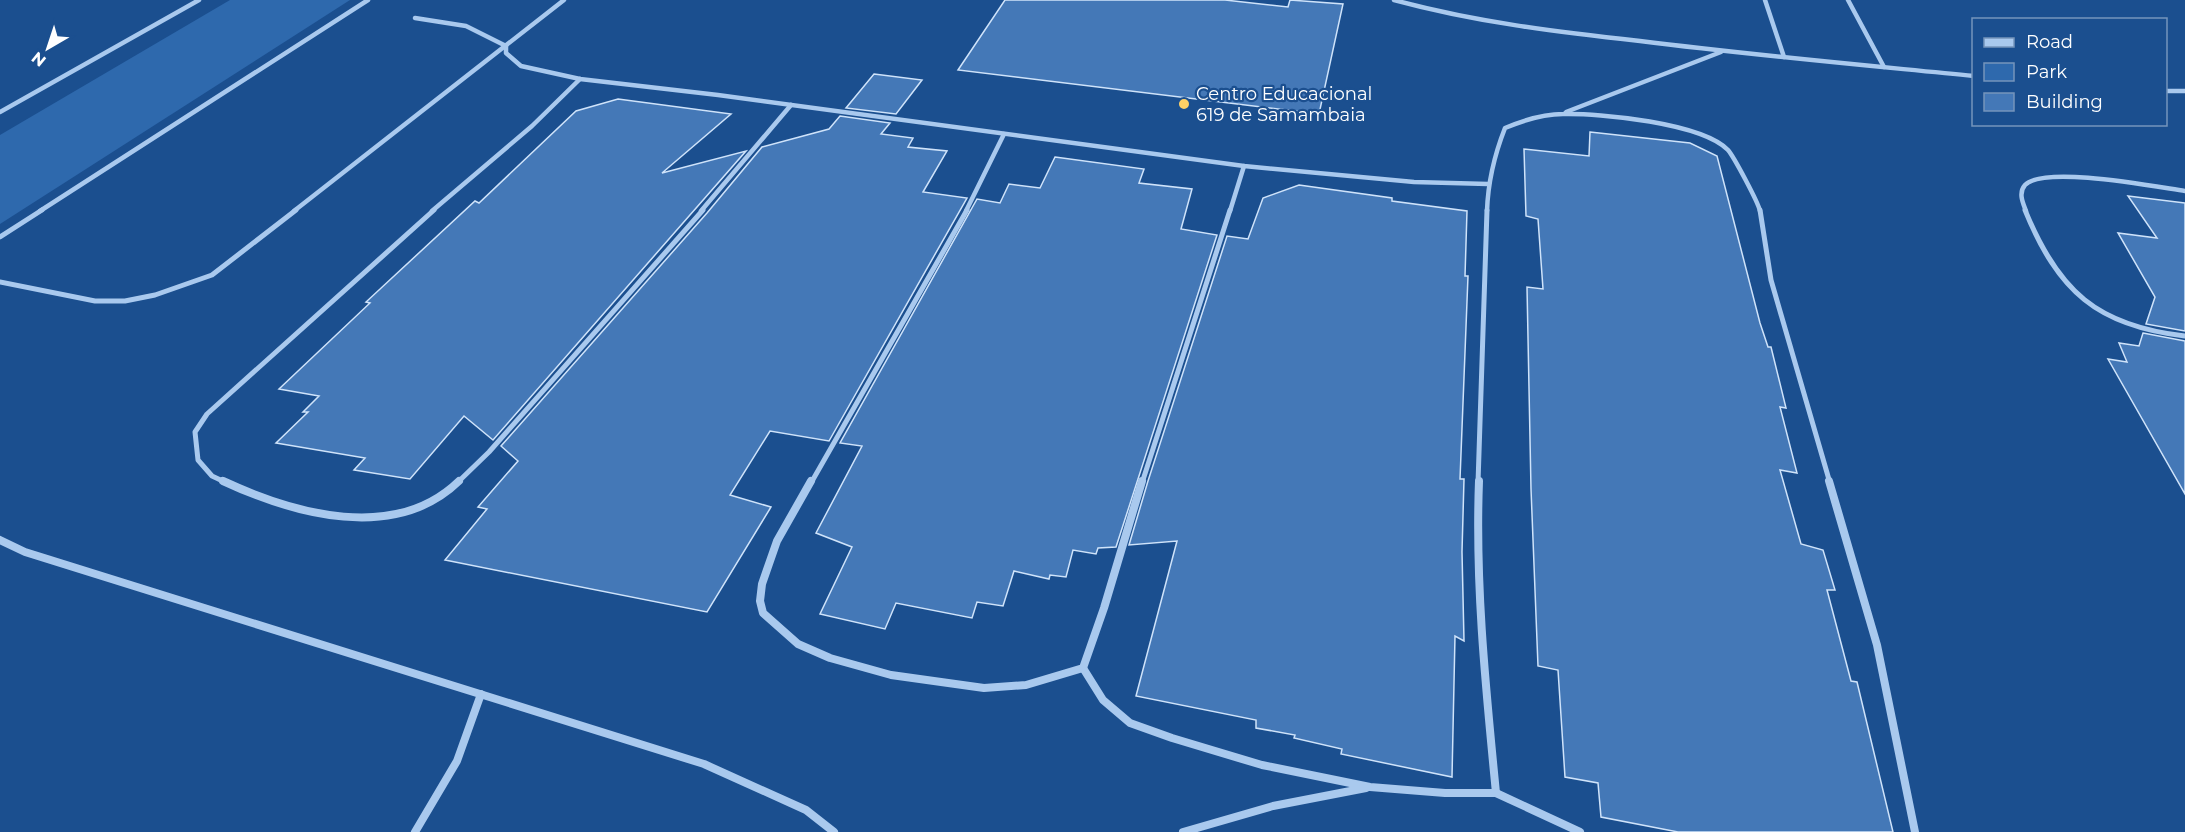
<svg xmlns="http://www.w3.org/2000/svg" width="2185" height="832" viewBox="0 0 2185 832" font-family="Montserrat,sans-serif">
<rect width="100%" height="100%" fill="#1b4f8f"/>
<!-- green -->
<path fill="#2e69ad" d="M230,0h120l-350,224v-89z"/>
<!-- building -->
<g fill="#4478b7" stroke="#cfe3fa" stroke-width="1.5">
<path d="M1005,0h220l63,7 2,-7 53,4 -24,110 -361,-44z"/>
<path d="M874,74l48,6 -26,34 -50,-6z"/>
<path d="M618,99l113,15 -69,59 84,-22 -253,289 -29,-24 -54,63 -56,-9 11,-12 -89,-15 32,-31h-5l16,-16 -40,-7 91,-86 -4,-1 109,-101 4,2 97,-92z"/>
<path d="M840,116l50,7 -9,11 32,4 -5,9 39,4 -24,41 44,6 -138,243 -59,-10 -40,64 41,12 -64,105 -262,-52 42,-51 -9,-2 40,-46 -17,-15 206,-233 55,-66 67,-18z"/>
<path d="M1590,132l100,11 27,13 43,167 8,24h3l15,61 -6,-1 17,66 -17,-3 21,74 22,6 12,40h-8l24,91 6,1 36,150h-215l-77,-15 -3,-34 -33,-6 -7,-107 -20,-4 -7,-177 -4,-202 16,2 -5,-70 -12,-3 -2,-67 65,7z"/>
<path d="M1055,157l89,12 -5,14 53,6 -11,40 36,6 -101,312 -18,1 -2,6 -23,-4 -7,27 -16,-2 -1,4 -35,-8 -11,35 -26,-4 -5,16 -76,-15 -11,26 -65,-15 32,-67 -36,-14 46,-87 -22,-3 137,-244 23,4 9,-19 31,4z"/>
<path d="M1299,185l93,13v3l75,10 -2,65h3l-8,203h4l-2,73 2,89 -9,-5 -3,141 -111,-23 1,-5 -48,-11 1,-3 -39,-7v-8l-120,-24 41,-155 -48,4 19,-64 79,-245 21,3 15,-41z"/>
<path d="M2128,196l57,7v128l-39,-7 9,-27 -37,-64 39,5z"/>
<path d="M2143,333l42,8v153l-77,-135 19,3 -8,-19 20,3z"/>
</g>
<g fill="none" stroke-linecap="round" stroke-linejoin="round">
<!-- minor-far2 -->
<g stroke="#a9c9ee" stroke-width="4.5">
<path d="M1394,0c81,22 163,32 246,41 111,14 223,24 334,35"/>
<path d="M1765,0l19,57"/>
<path d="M1848,0l36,67"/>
<path d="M415,18l51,8 40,20v7l15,13 59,13 138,16 526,71 170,16 74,2"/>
<path d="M2166,91h19"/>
<path d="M0,112l199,-112"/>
<path d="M1566,112l155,-60"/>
<path d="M40,211l328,-211"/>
<path d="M294,211l270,-211"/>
<path d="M432,211l100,-85 48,-47"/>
<path d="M701,211l90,-106"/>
<path d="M966,211l38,-77"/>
<path d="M1230,211l14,-45"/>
<path d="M1487,211c1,-30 7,-55 18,-83 19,-8 37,-14 58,-14 37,-1 139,9 165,36 6,7 30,52 32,61"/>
<path d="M2026,211c-3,-8 -8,-18 -1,-26 19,-20 132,2 160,6"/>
</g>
<!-- minor-far1 -->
<g stroke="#a9c9ee" stroke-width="5">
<path d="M1760,210l11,70 59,203"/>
<path d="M2025,210c33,81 72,116 160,126"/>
<path d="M0,237l42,-27"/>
<path d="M0,282l95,19h30l30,-6 57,-20 84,-65"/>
<path d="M227,483l-15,-7 -14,-16 -3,-28 12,-18 227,-204"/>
<path d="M457,483l32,-31 214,-242"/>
<path d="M811,483l156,-273"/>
<path d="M1142,483l88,-273"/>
<path d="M1478,483l9,-273"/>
</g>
<!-- minor -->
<g stroke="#a9c9ee" stroke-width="8">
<path d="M223,481c71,33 172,62 236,0"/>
<path d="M811,481l-34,60 -15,43 -2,17 3,12 35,31 32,14 61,17 93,13 42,-3 57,-17 21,-60 38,-127"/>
<path d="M1479,481c-4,104 7,209 17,312"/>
<path d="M1829,481l48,164 38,187"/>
<path d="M0,540l25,12 679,212 102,46 28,22"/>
<path d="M1083,668l20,32 27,23 42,15 90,27 108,22 75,6h51l84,39"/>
<path d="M415,832l42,-71 24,-67"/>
<path d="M1183,832l90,-26 93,-18"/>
</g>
</g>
<!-- markers -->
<circle fill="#ffd166" stroke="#1b4f8f" stroke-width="2" cx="1184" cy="104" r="6"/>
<g text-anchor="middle" stroke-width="4.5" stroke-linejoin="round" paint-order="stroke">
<!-- far-poi labels -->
<g font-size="18" fill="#fff" stroke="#1b4f8f" text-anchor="start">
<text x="1196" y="100">Centro Educacional<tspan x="1196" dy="21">619 de Samambaia</tspan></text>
</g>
</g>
<!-- legend -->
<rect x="1972" y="18" width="195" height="108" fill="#1b4f8f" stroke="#7695bc" stroke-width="1.5"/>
<rect x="1984" y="38" width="30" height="9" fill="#a9c9ee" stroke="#7695bc" stroke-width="1.5"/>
<text x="2026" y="48" font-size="18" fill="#ffffff">Road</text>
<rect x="1984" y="63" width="30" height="18" fill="#2e69ad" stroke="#7695bc" stroke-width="1.5"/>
<text x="2026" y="78" font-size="18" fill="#ffffff">Park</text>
<rect x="1984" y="93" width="30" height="18" fill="#4478b7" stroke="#7695bc" stroke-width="1.5"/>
<text x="2026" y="108" font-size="18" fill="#ffffff">Building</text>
<!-- north arrow -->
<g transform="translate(48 48) rotate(219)" stroke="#1b4f8f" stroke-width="4.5" paint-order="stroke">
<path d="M0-4.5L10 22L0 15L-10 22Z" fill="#ffffff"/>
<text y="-9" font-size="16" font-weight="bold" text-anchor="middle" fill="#ffffff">N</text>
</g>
</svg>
